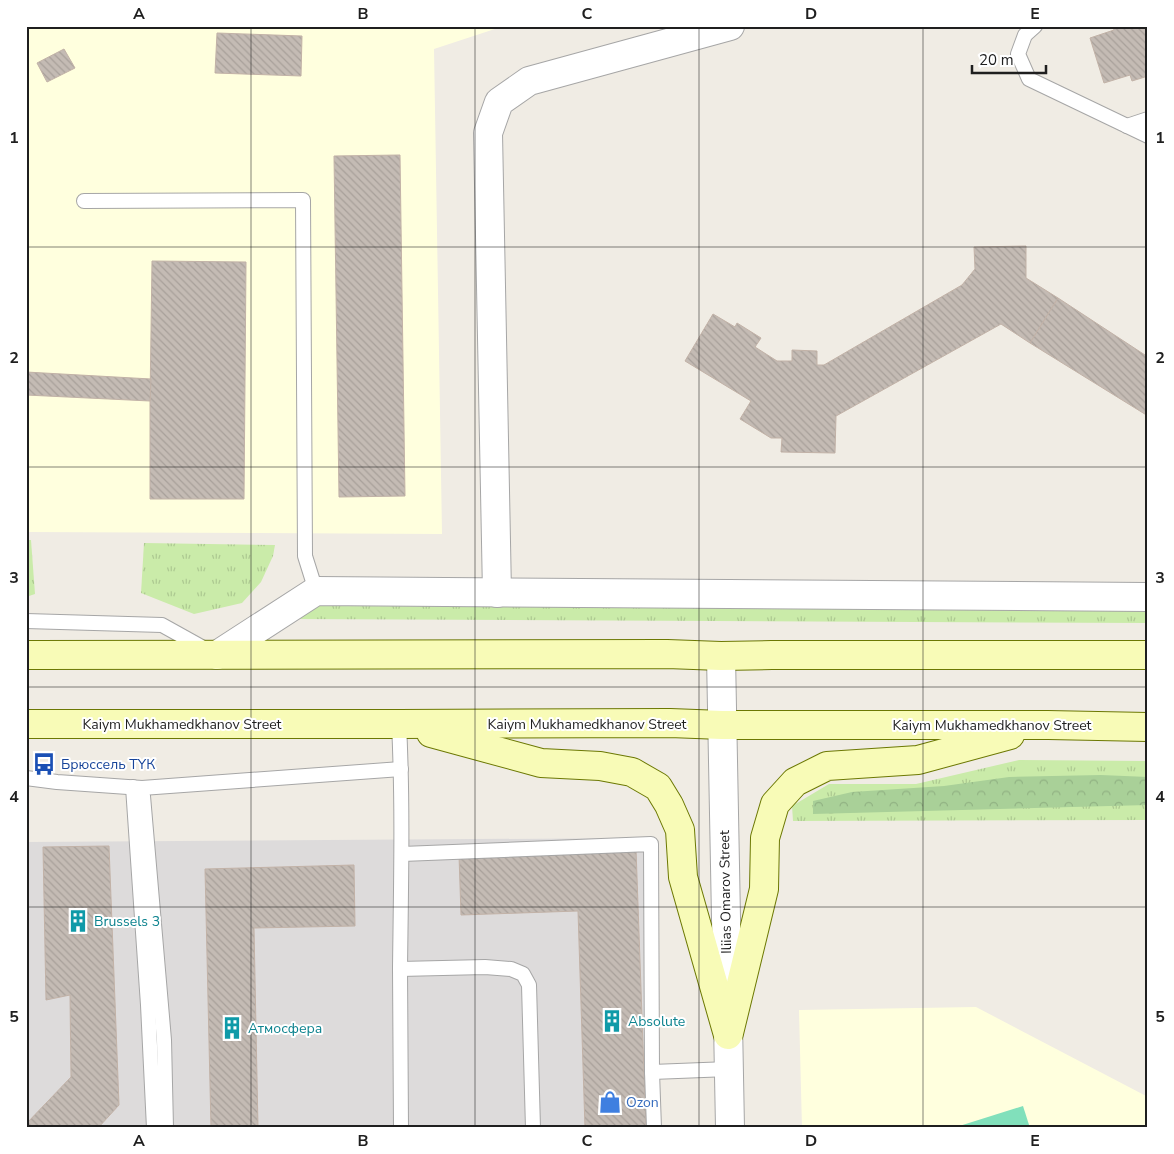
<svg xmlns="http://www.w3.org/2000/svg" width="1174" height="1154" viewBox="0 0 1174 1154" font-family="'Nunito Sans',sans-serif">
<defs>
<pattern id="grass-tufts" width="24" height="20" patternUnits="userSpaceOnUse" patternTransform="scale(1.25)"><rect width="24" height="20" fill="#caeba9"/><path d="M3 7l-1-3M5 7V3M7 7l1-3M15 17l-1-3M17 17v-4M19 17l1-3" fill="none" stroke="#adc991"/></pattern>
<pattern id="forest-crowns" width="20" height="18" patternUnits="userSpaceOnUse" patternTransform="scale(1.25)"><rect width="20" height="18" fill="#a9d098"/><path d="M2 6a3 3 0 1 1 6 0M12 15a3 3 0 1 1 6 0" fill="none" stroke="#91b283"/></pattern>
<pattern id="building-back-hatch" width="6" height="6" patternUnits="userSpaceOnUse" patternTransform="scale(1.25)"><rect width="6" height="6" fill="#c4bbb4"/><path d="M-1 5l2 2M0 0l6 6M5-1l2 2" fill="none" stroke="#a8a09a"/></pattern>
</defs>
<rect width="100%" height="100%" fill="#f0ece4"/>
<!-- residential -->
<path fill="#dddbdb" d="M643,838l6,290h-623v-286z"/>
<!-- education -->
<g fill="#ffffde">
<path d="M26,26h478l-70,23 8,485 -416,-2z"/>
<path d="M976,1007l172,90v31h-346l-3,-118z"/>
</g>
<!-- grass -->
<g fill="url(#grass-tufts)">
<path d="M26,540h5l4,54 -9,3z"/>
<path d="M144,543l131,2 -2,11 -12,26 -19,21 -48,11 -53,-21z"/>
<path d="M311,606l837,2v15l-855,-4z"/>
<path d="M1019,760l129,1v59l-355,1 -1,-15 37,-22h87z"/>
</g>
<!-- forest -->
<path fill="url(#forest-crowns)" d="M1101,775l47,2v28l-335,9v-13l39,-9 92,-6 65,-9z"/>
<!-- pitch -->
<path fill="#81e0bb" d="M1023,1106l7,22h-77z"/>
<!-- building -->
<g fill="url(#building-back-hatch)" stroke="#c2b2a7">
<path d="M1113,26h35v50l-16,5 -2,-6 -26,8 -14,-45 24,-8z"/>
<path d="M217,33l85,3 -1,40 -86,-3z"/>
<path d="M64,49l11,19 -28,14 -10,-19z"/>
<path d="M400,155l5,341 -66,1 -5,-341z"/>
<path d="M1026,246v32l32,20 -28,45 -29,-19 -165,92 -1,37 -54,-1 1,-14h-11l-31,-19 11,-18 -66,-40 28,-47 22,13 2,-4 24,15 -6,9 22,14h15v-11l25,1v14h7l138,-80 13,-16 -1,-22z"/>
<path d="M152,261l94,1 -2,237h-94v-98z"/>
<path d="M1058,298l90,59v59l-118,-73z"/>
<path d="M26,372l125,7 -1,22 -124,-6z"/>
<path d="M109,846l10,259 -21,23h-72v-4l45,-47 -1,-82 -24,5 -3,-153z"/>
<path d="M636,849l10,279h-61l-7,-217 -117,4 -2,-60z"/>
<path d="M354,865l1,61 -101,2 4,200h-47l-6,-259z"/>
</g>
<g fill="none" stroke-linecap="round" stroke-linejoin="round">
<defs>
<g id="lane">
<path d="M1035,26l-10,9 -7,19 11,25 119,57"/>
<path d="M1127,126l21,-7"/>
<path d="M84,201l219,-1 2,356 11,35"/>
<path d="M26,621l136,4 45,25"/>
<path d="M399,724c4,81 2,162 1,244 0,53 1,106 1,160"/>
<path d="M26,778l31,4 85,6 259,-19"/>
<path d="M133,787l15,218 6,123"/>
<path d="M143,796l21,244 2,88"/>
<path d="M402,854l249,-10 1,228 2,56"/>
<path d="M400,969l85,-2 26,2 12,5 6,11 4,143"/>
<path d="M652,1072l77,-3"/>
</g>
<g id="street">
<path d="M497,593l-9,-460 11,-31 30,-21 201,-55"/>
<path d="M217,655l99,-64 832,6"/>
<path d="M721,656l9,472"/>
</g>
<g id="secondary">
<path d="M26,655l641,-1 54,2 51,-1h376"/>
<path d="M26,724h373l271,-1 52,2h326l100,2"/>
<path d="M431,733l110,30 59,3 32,6 26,15 11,18 11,25 3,47 45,158"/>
<path d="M729,1033l35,-144 1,-51 10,-34 20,-22 32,-16 91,-6 92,-25"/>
</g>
</defs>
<!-- lane casing -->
<use href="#lane" stroke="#a6a6a6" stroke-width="16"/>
<!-- street casing -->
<use href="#street" stroke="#a6a6a6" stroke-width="30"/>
<!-- secondary casing -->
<use href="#secondary" stroke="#6c7803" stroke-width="30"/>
<!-- lane -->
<use href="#lane" stroke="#fff" stroke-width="14"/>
<!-- street -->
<use href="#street" stroke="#fff" stroke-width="28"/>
<!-- secondary -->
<use href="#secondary" stroke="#f8fbb7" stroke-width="28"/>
</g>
<!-- grid -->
<path fill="none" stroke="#1f1f1f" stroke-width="1" stroke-opacity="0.55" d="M251,26v1102M475,26v1102M699,26v1102M923,26v1102M26,247h1122M26,467h1122M26,687h1122M26,907h1122"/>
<!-- icons -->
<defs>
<symbol id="bus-bare" viewBox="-9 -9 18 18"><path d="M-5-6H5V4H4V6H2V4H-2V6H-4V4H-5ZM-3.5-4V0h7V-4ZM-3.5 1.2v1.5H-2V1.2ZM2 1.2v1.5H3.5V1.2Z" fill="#1a4fb4" stroke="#fff" stroke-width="2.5" paint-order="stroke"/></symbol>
<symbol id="building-bare" viewBox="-9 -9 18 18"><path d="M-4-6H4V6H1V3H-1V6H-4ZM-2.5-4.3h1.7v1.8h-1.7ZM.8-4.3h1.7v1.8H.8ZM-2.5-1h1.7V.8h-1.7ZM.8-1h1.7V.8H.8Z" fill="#0f9aa8" stroke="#fff" stroke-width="2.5" paint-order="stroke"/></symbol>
<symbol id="shop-bare" viewBox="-9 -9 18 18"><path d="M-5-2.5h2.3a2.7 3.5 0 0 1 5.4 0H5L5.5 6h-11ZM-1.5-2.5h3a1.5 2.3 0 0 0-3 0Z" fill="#3f7fe0" stroke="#fff" stroke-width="2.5" paint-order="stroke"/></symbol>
</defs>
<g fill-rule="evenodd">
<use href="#bus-bare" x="28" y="748" width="32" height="32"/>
<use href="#building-bare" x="62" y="905" width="32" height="32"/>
<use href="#building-bare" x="596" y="1005" width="32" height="32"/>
<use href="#building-bare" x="216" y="1012" width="32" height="32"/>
<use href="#shop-bare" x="594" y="1086" width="32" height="32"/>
</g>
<g text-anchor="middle" stroke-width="4" stroke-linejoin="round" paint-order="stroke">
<!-- street labels -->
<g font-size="14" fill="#1f1f1f" stroke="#fff">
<text x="182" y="729">Kaiym Mukhamedkhanov Street</text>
<text x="587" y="729">Kaiym Mukhamedkhanov Street</text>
<text x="992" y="730">Kaiym Mukhamedkhanov Street</text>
<text transform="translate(725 892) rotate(-91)" y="5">Iliias Omarov Street</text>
</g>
<!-- transit labels -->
<g font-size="14" fill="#164399" stroke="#fff" text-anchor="start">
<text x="61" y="769">Брюссель ТҮК</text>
</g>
<!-- culture labels -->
<g font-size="14" fill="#0d838f" stroke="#fff" text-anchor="start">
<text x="94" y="926">Brussels 3</text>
<text x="628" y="1026">Absolute</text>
<text x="248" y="1033">Атмосфера</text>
</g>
<!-- shop labels -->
<g font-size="14" fill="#366cbe" stroke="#fff" text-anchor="start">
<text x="626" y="1107">Ozon</text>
</g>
</g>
<!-- border -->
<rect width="1174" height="1154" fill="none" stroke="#ffffff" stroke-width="55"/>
<!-- scale -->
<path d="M972 65v8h74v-8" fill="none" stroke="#1f1f1f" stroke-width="2.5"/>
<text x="979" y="65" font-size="15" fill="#1f1f1f" stroke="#ffffff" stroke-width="4" paint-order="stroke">20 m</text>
<rect x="28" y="28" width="1118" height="1098" fill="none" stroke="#1f1f1f" stroke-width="2"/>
<g font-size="16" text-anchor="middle" font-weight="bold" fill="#1f1f1f">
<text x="139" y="19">A</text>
<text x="363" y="19">B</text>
<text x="587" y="19">C</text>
<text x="811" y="19">D</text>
<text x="1035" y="19">E</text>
<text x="14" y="143">1</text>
<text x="1160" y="143">1</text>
<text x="14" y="363">2</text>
<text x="1160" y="363">2</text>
<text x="14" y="583">3</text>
<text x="1160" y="583">3</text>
<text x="14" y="802">4</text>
<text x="1160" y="802">4</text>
<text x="14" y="1022">5</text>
<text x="1160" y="1022">5</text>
<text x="139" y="1146">A</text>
<text x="363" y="1146">B</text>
<text x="587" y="1146">C</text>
<text x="811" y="1146">D</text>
<text x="1035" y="1146">E</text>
</g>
</svg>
